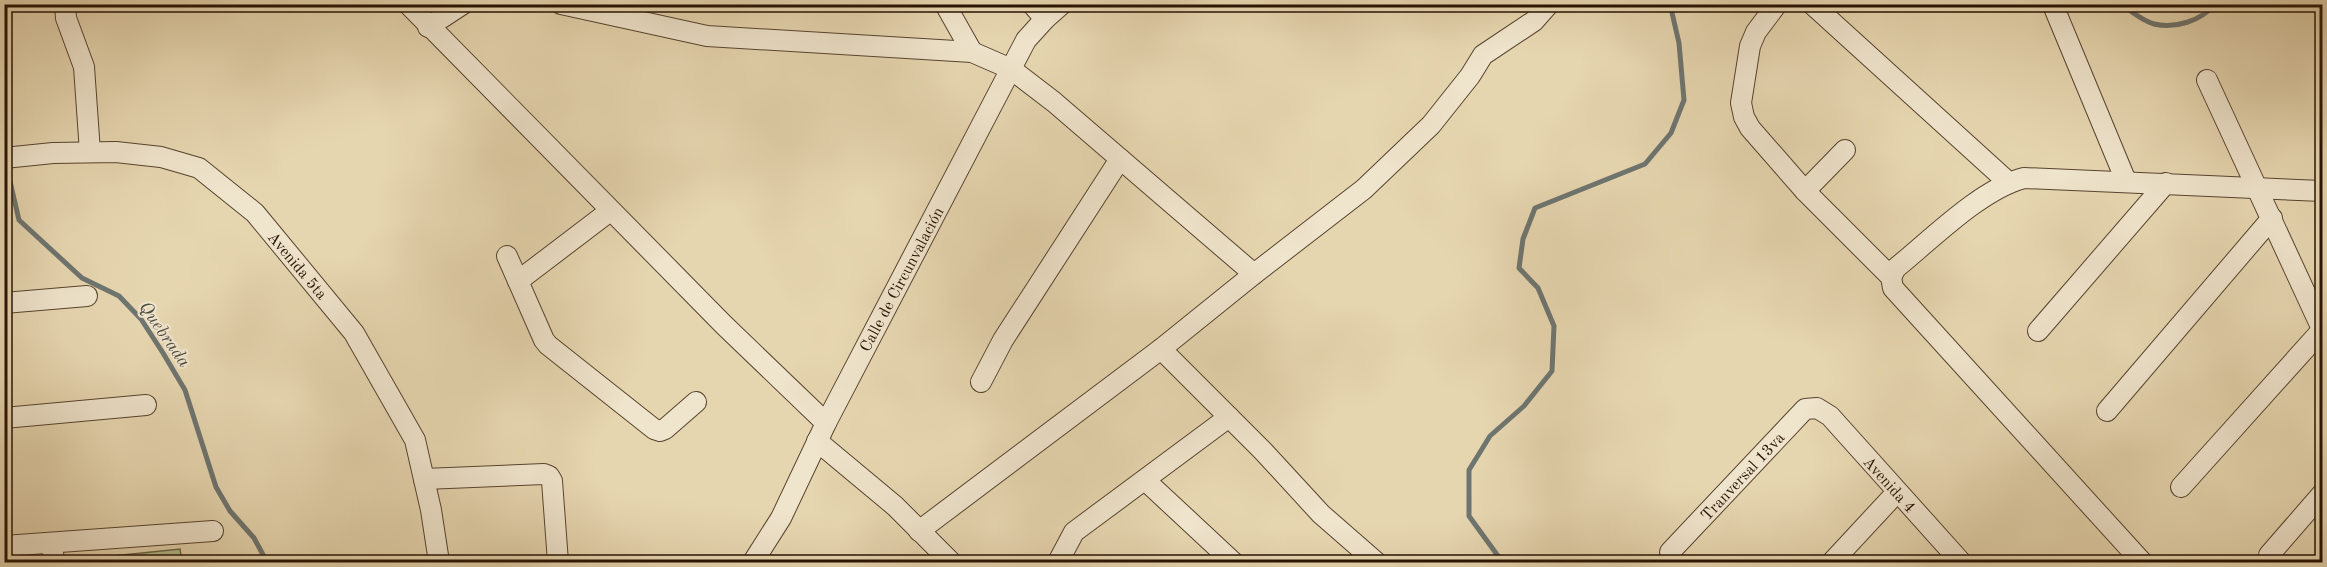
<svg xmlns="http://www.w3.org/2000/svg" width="2327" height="567" viewBox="0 0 2327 567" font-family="'Old Standard TT',serif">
<rect width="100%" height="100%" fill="#e6d6b0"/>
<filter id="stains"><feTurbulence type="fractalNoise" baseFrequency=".00333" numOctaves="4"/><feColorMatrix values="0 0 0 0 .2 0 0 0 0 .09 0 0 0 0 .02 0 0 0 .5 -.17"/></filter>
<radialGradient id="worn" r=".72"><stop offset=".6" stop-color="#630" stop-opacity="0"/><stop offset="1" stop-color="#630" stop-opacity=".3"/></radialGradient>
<!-- green -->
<path fill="#b1be8e" stroke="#6c6849" stroke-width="1.5" d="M180,549l2,13h-98v-3z"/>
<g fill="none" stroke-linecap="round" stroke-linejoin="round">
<!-- stream -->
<g stroke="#6e7570" stroke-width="5">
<path d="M1922,4l7,5 39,-2 4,-3"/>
<path d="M2121,4c10,7 21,17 33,20 21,5 47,-3 61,-20"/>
<path d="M5,160l14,60 63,58 37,18 22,23 22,34 22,37 31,97 14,24 24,27 13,24"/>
<path d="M1508,562l-10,-6 -29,-40v-46l21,-34 34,-30 28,-35 2,-45 -16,-38 -19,-20 4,-29 12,-31 110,-44 26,-31 13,-33 -5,-57 -9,-39"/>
</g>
<defs>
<g id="minor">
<path d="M65,4l1,14 18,49 6,85"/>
<path d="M408,4l316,321 102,98"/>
<path d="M561,4l146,32 265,16 39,17 43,33 200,172"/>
<path d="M945,4l27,48"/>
<path d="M1032,4l13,15"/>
<path d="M1777,4l-21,28 -6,14 -9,57 3,14 6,11 55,63 86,86 2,11 249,274"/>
<path d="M1812,4l196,178"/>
<path d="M2055,10l71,171"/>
<path d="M428,27l35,-23"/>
<path d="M2207,80l115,249"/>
<path d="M4,158l49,-5 63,-1 45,5 38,11 56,45 99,120 61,107 16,70 8,52"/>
<path d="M1805,191l40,-41"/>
<path d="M507,256l37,84 4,5 106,84 6,2 5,-2 31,-27"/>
<path d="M1891,277l5,-9c36,-29 85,-79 128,-90l298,13"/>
<path d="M518,281l92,-70"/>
<path d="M4,303l83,-7"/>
<path d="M2038,331l128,-148"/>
<path d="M1161,349l102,102 58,63 55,48"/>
<path d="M981,382l22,-42 117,-181"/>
<path d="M2107,411l165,-193"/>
<path d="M4,418l142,-13"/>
<path d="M817,441l78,65 56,56"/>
<path d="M424,479l120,-5 5,2 3,5 6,81"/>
<path d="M1146,481l87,81"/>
<path d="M2181,487l141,-157"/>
<path d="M919,531l242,-182 93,-75 110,-85 67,-64 39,-49 13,-21 51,-34 15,-17"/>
<path d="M52,543l2,19"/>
<path d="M4,546l209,-15"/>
<path d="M1670,552l135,-143 12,-1 13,8 131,146"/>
<path d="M2269,555l53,-61"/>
<path d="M753,562l28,-44 45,-95 200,-383 19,-21 17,-15"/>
<path d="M1058,562l16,-30 155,-115"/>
<path d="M1832,562l65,-70"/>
</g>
</defs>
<!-- minor casing -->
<use href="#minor" stroke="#57442f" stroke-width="22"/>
<!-- minor -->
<use href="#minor" stroke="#efe4cc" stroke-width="20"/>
</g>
<g text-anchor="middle" stroke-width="4.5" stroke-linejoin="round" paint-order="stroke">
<!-- street labels -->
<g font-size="16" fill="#271304" stroke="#efe4cc">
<text transform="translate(298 265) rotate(50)" y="6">Avenida 5ta</text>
<text transform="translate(901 279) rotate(-62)" y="6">Calle de Circunvalación</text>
<text transform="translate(1742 476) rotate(-47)" y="6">Tranversal 13va</text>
<text transform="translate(1890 484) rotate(48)" y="6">Avenida 4</text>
</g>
<!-- water labels -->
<g font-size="18" font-style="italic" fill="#504c43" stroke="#efe4cc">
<text transform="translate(165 334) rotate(55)" y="6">Quebrada</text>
</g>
</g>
<!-- margin -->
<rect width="2327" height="567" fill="none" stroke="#e6d6b0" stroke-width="24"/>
<rect x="6" y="6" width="2315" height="555" fill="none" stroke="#271304" stroke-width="3"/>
<rect x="12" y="12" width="2303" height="543" fill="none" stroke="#271304" stroke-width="1.5"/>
<rect width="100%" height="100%" filter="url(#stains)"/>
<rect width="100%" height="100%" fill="url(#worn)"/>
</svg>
